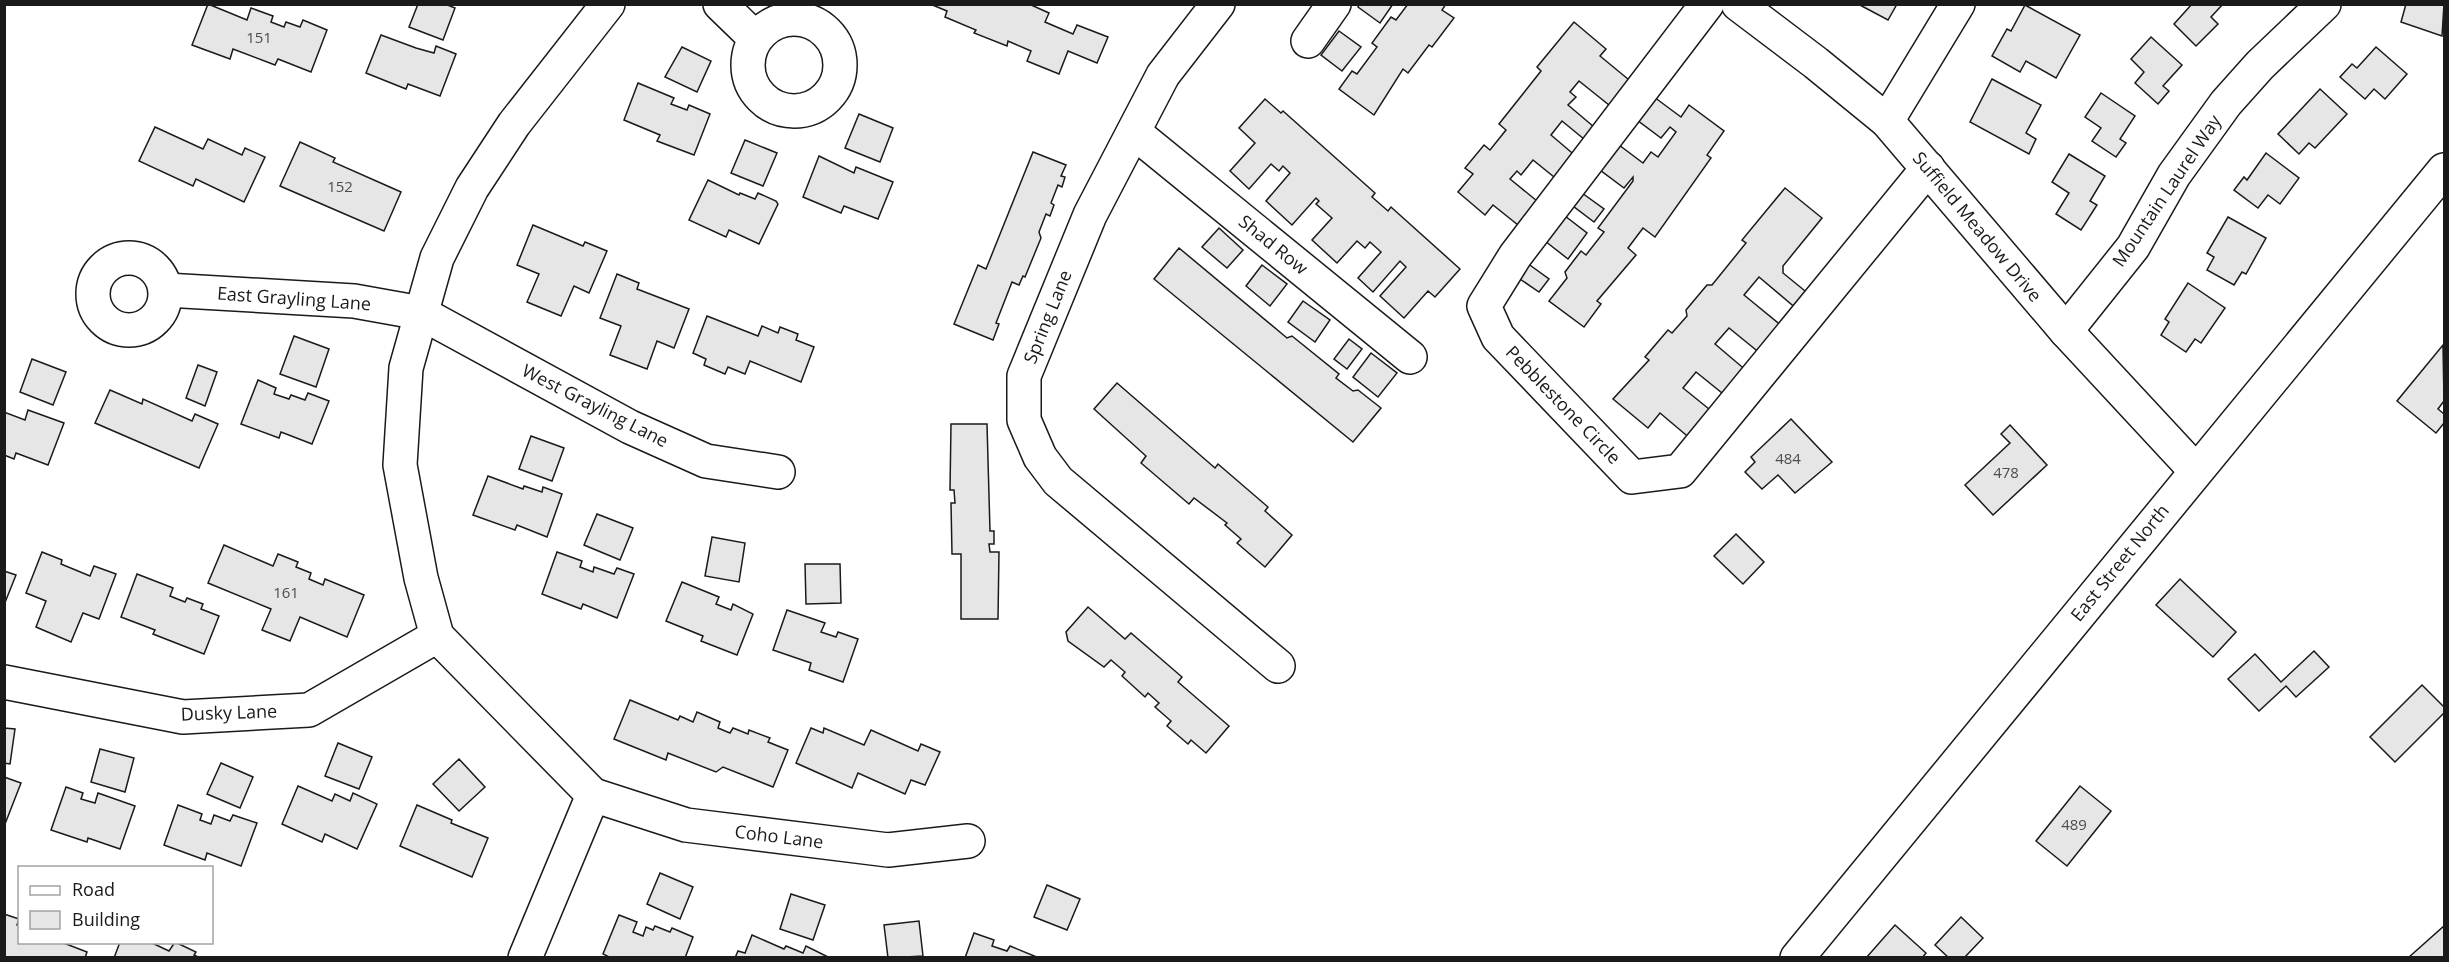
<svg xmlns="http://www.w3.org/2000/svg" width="2449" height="962" viewBox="0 0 2449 962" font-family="'Open Sans',sans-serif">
<rect width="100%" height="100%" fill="#fff"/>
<!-- building -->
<g fill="#e6e6e6" stroke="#1a1a1a" stroke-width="1.5">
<path d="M208,4l39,16 4,-12 22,8 -2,6 13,5 2,-5 14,5 3,-7 24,10 -16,42 -33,-13 -3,6 -42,-16 -3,10 -38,-14z"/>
<path d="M418,4h27l10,4 -12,32 -34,-13z"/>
<path d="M930,4h99l20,9 -4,9 28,12 4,-9 31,12 -11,26 -29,-12 -9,23 -32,-13 4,-10 -23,-10 -1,5 -33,-13 2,-3 -31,-13 2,-6z"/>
<path d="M1359,4h34l-13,19 -22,-16z"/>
<path d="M1408,4h38l-4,6 12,8 -22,29 -3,-2 -21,28 -5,-4 -29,46 -35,-26 13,-18 5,3 20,-27 -5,-4 19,-26 5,3z"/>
<path d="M1858,4h39l-9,16z"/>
<path d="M2223,4l-12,13 7,7 -22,22 -22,-22 18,-20z"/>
<path d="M2406,4h38l-2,32 -41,-14z"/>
<path d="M2025,5l55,30 -24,43 -30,-17 -6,11 -28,-16 15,-27 4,2z"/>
<path d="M1574,22l32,27 -6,7 34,28 -20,25 -35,-28 -9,11 6,5 -8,8 32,27 -10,12 -28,-23 -11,14 27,23 -19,23 -26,-21 -12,15 -4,-4 -7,8 32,26 -19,24 -30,-24 -8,10 -27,-23 15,-18 -8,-6 19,-23 6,5 16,-20 -7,-6 42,-53 -4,-4z"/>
<path d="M1339,31l22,16 -19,24 -21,-16z"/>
<path d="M381,35l35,13 18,5 2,-7 20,8 -16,42 -32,-12 -2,5 -40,-16z"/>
<path d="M2151,37l31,28 -19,21 6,5 -11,13 -23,-21 9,-11 -13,-13z"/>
<path d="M682,47l29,14 -14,31 -32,-15z"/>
<path d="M2376,47l31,27 -22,25 -11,-10 -9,10 -25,-22 12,-13 5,4z"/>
<path d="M1992,79l49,26 -15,28 10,6 -7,15 -59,-32z"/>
<path d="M638,83l36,15 -3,6 16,6 2,-5 21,9 -16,41 -37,-14 3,-6 -36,-15z"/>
<path d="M2320,89l27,25 -32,34 -6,-5 -10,11 -21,-20z"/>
<path d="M2101,93l34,23 -15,23 6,4 -10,14 -24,-16 9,-13 -16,-11z"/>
<path d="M1654,97l27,20 8,-12 35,26 -17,24 4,3 -56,79 -12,-9 -15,20 8,7 -39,46 4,3 -17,23 -35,-26 18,-23 -2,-6 16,-21 5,4 18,-23 -6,-4 35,-47v-4l-9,11 -24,-18 19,-25 24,18 8,-11 7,5 18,-25 -6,-5 -9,11 -24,-18z"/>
<path d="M1265,99l16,14 2,-2 92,82 -3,4 16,14 3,-4 69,62 -25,28 -7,-6 -24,27 -24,-22 26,-29 -6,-6 -27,31 -15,-14 23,-26 -11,-10 -5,6 -8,-7 -20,22 -25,-23 20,-22 -16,-14 3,-3 -3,-3 -24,27 -26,-24 24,-28 -7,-7 -4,5 -8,-7 -22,25 -19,-18 25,-28 -16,-15z"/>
<path d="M859,114l34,14 -13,34 -35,-14z"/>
<path d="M155,127l48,22 5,-10 34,16 3,-7 20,9 -21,45 -48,-23 -3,7 -54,-25z"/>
<path d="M745,140l32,13 -14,33 -32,-13z"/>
<path d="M300,142l35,16 -2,4 68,30 -17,39 -104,-45z"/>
<path d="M1033,152l33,13 -5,11 4,1 -3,10 -4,-2 -7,18 3,2 -4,11 -4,-2 -7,18 2,6 -16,39 -2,-1 -4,9 -7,-3 -16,41 3,1 -6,16 -39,-16 24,-59 8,4z"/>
<path d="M2266,153l33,25 -19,26 -12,-9 -10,13 -24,-18 10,-13 3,3z"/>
<path d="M2069,154l36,22 -15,25 7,4 -16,25 -25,-16 13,-21 -17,-11z"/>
<path d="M819,156l35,17 2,-6 37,15 -15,37 -34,-13 -3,7 -38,-16z"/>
<path d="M708,180l31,15 1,-2 15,6 3,-6 18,8 2,3 -19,40 -30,-14 -3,7 -37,-17z"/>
<path d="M1785,188l37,30 -39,48v7l27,22 -12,15 -39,-33 -15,18 39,32 -22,27 -32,-26 -14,16 33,28 -21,25 -31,-25 -13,16 31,25 -22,27 -32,-27 -12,15 -35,-29 36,-39 -4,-3 23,-27 4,3 15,-17 -1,-6 21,-25h5l34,-42 -4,-3z"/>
<path d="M1582,193l22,16 -10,13 -21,-16z"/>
<path d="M1565,216l22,17 -19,26 -23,-18z"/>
<path d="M2228,217l38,21 -20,36 -4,-2 -8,13 -27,-15 7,-13 -7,-4z"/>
<path d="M533,225l50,21 2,-4 22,9 -18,42 -15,-7 -13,30 -34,-14 12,-28 -22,-9z"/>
<path d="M1219,228l24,22 -16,18 -25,-21z"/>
<path d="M1179,248l108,90 5,-2 47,38 -3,4 17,13 5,-1 23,18 -28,34 -199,-163z"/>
<path d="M1527,263l22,16 -10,13 -22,-15z"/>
<path d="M1262,265l25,19 -17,22 -24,-20z"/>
<path d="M617,274l22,9 -2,6 52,20 -15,39 -17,-7 -10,28 -37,-14 11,-29 -21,-8z"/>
<path d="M2188,283l37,25 -24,35 -6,-4 -9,13 -25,-17 8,-13 -4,-3z"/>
<path d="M1303,301l27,19 -15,22 -27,-20z"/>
<path d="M707,316l51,20 4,-10 16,7 2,-6 18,7 -2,6 18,7 -13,35 -51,-21 -5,13 -17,-7 -3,7 -21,-9 2,-6 -13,-6z"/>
<path d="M294,336l35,13 -13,38 -36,-13z"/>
<path d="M1349,339l13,10 -15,20 -13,-10z"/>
<path d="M2443,345l1,56 -6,8 6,5v9l-8,10 -39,-32z"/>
<path d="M1371,353l26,20 -19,24 -25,-20z"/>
<path d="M32,359l34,13 -13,33 -33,-13z"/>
<path d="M198,365l19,7 -12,34 -19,-8z"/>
<path d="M258,380l18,8 -2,6 15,5 2,-4 14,5 3,-7 21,8 -17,43 -31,-12 -2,6 -38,-14z"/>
<path d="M1117,383l98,85 3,-4 50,43 -3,4 27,24 -27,32 -28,-24 4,-4 -16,-14 2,-2 -33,-25 -5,6 -48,-41 5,-7 -52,-47z"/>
<path d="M110,390l32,14 1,-5 49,22 3,-7 23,10 -19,44 -104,-45z"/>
<path d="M28,410l36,13 -16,42 -32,-12 -2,6 -10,-4v-43l21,8z"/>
<path d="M1791,419l41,43 -37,31 -17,-18 -16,14 -17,-17 10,-10 -4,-5z"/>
<path d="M951,424h36l3,107h4v13h-5l1,8h9l-1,67h-37v-65h-9l-1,-51h4l-1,-13h-4z"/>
<path d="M2010,425l37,40 -54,50 -28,-30 45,-42 -9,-9z"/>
<path d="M531,436l33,12 -12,33 -33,-12z"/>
<path d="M488,476l35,13 1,-3 18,6 1,-5 19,7 -15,43 -30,-12 -2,5 -42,-15z"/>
<path d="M597,514l36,14 -13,32 -36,-15z"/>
<path d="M1736,534l28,28 -21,22 -29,-28z"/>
<path d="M712,537l33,6 -6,39 -34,-6z"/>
<path d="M224,545l49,21 5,-12 20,8 -2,5 15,6 -2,6 14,6 2,-6 39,16 -17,42 -47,-20 -10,24 -28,-11 9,-21 -63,-26z"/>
<path d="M42,552l20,8 -1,4 29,12 4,-10 22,8 -17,45 -16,-6 -12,29 -35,-15 10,-26 -20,-8z"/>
<path d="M557,552l25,9 -2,6 13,5 1,-5 20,7 3,-6 17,6 -17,44 -34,-14 -2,5 -39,-15z"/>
<path d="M805,564h35l1,39 -35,1z"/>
<path d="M4,571l12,4 -12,30z"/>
<path d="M137,574l36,14 -3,8 15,6 2,-4 16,6 -2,5 18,7 -15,38 -51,-20 2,-4 -34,-13z"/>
<path d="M2180,579l56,53 -23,25 -57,-52z"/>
<path d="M682,582l37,15 -3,7 15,6 2,-6 20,10 -16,41 -36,-14 2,-5 -37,-15z"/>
<path d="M1088,607l37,32 6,-6 51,44 -4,5 51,44 -23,27 -15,-13 -3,4 -21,-18 4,-5 -16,-14 4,-4 -11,-10 -3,4 -23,-21 3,-4 -14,-12 -7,7 -36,-26 -2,-9z"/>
<path d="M787,610l38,13 -4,9 15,5 2,-5 20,7 -15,43 -34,-12 2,-7 -38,-13z"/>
<path d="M2314,651l15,16 -33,30 -10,-11 -27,25 -31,-32 27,-25 26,28z"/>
<path d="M2422,685l22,22v6l-49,49 -25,-25z"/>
<path d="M630,700l48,20 2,-4 13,6 4,-10 23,10 -2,6 12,5 3,-5 15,6 1,-4 21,8 -2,4 20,8 -15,37 -50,-20 -7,5 -48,-19 -2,7 -52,-21z"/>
<path d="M4,728l11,1 -5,35 -6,-1z"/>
<path d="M811,728l12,5 1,-5 40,17 7,-15 47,21 3,-7 19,8 -15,33 -14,-5 -6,14 -47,-21 -6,15 -56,-25z"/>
<path d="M338,743l34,14 -13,32 -34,-13z"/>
<path d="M100,749l34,9 -9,34 -34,-10z"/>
<path d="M459,759l26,28 -26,24 -26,-27z"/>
<path d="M221,763l32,14 -13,31 -33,-14z"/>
<path d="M4,777l17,6 -16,41h-1z"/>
<path d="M298,786l34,15 3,-7 15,7 3,-8 24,11 -20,45 -32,-15 -3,8 -40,-18z"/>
<path d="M2080,786l31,25 -44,55 -31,-25z"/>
<path d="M66,787l17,6 -2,6 14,4 3,-10 37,13 -15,43 -32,-11 -1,4 -36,-12z"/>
<path d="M178,805l24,9 -2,6 11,4 3,-9 16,6 3,-6 24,8 -16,43 -34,-13 -2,7 -41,-15z"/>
<path d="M417,805l35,15 -1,3 37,15 -16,39 -72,-31z"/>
<path d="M660,873l33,14 -13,32 -33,-15z"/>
<path d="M1047,885l33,14 -13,31 -33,-13z"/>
<path d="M791,894l34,11 -12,35 -33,-11z"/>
<path d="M4,914l15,5 -2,6 3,1v16h41l26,10 -2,6h-81z"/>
<path d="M619,915l18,7 -4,10 10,4 3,-9 7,3 2,-4 15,6 2,-4 21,9 -8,21h-74l-8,-4z"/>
<path d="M1961,917l22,21 -19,20h-15l-14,-13z"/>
<path d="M919,921l4,35 -35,2 -4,-33z"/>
<path d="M1895,925l31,28 -4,5h-56z"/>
<path d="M2444,926v32h-36z"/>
<path d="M974,933l20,7 -2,6 15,5 3,-5 29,12h-74z"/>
<path d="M752,935l32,14 2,-3 17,7 3,-7 22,11 -93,1 3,-7 7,2z"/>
<path d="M120,942h30l19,9 6,-9 21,10 -2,3 6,3h-86z"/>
</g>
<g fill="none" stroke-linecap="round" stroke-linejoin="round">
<defs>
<g id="minor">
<path d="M720,4l35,34"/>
<path d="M1218,4l-55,71 -73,140 -66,161v44l16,37 18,24 220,185"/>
<path d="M1707,4l-192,252 -31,50 14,31 134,140 48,-6 248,-303"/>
<path d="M1738,4l78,59 71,58 179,210 130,140"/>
<circle cx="794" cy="65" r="46"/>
<path d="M1308,41l26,-37"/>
<path d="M1887,121l71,-117"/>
<path d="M1135,133l275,224"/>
<circle cx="129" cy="294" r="36"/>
<path d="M166,290l188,11 67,12 209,114 76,34 72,11"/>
<path d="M2066,331l67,-84 41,-72 52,-72 34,-38 64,-61"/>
<path d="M4,682l179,35 126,-7 128,-74"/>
<path d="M593,795l93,30 202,25 80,-9"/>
<path d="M525,958l68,-163 -156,-159 -16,-58 -21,-113 6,-97 31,-110 35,-70 42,-64 94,-120"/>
</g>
<path id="major" d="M1797,958l647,-788"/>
</defs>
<!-- minor casing -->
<use href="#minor" stroke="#1a1a1a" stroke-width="36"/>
<!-- major casing -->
<use href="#major" stroke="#1a1a1a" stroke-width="36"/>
<!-- minor -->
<use href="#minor" stroke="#fff" stroke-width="33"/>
<!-- major -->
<use href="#major" stroke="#fff" stroke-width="33"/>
</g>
<g text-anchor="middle" stroke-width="4.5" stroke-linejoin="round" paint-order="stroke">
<!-- number labels -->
<g font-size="15" fill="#4d4d4d">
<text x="259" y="43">151</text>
<text x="340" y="192">152</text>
<text x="1788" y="464">484</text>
<text x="2006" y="478">478</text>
<text x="286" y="598">161</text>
<text x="2074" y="830">489</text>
</g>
<!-- street labels -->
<g font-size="18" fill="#1a1a1a" stroke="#fff">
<text transform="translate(2167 191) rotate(-56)" y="6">Mountain Laurel Way</text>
<text transform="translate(1977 227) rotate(50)" y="6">Suffield Meadow Drive</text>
<text transform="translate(1273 245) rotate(39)" y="6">Shad Row</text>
<text transform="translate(294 299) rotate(4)" y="6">East Grayling Lane</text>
<text transform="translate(1048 317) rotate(-68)" y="6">Spring Lane</text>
<text transform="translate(1563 405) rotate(46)" y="6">Pebblestone Circle</text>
<text transform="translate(595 406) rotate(27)" y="6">West Grayling Lane</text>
<text transform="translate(2120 563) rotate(-51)" y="6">East Street North</text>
<text transform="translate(229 713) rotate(-2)" y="6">Dusky Lane</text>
<text transform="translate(779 837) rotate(7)" y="6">Coho Lane</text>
</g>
</g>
<!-- border -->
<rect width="2449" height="962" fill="none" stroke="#1a1a1a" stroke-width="12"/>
<!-- legend -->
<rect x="18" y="866" width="195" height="78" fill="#ffffff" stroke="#a3a3a3" stroke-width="1.5"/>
<rect x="30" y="886" width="30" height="9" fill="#ffffff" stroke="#a3a3a3" stroke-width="1.5"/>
<text x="72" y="896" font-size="18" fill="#1a1a1a">Road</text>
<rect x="30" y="911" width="30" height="18" fill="#e6e6e6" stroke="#a3a3a3" stroke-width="1.5"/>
<text x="72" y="926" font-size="18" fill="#1a1a1a">Building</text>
</svg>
